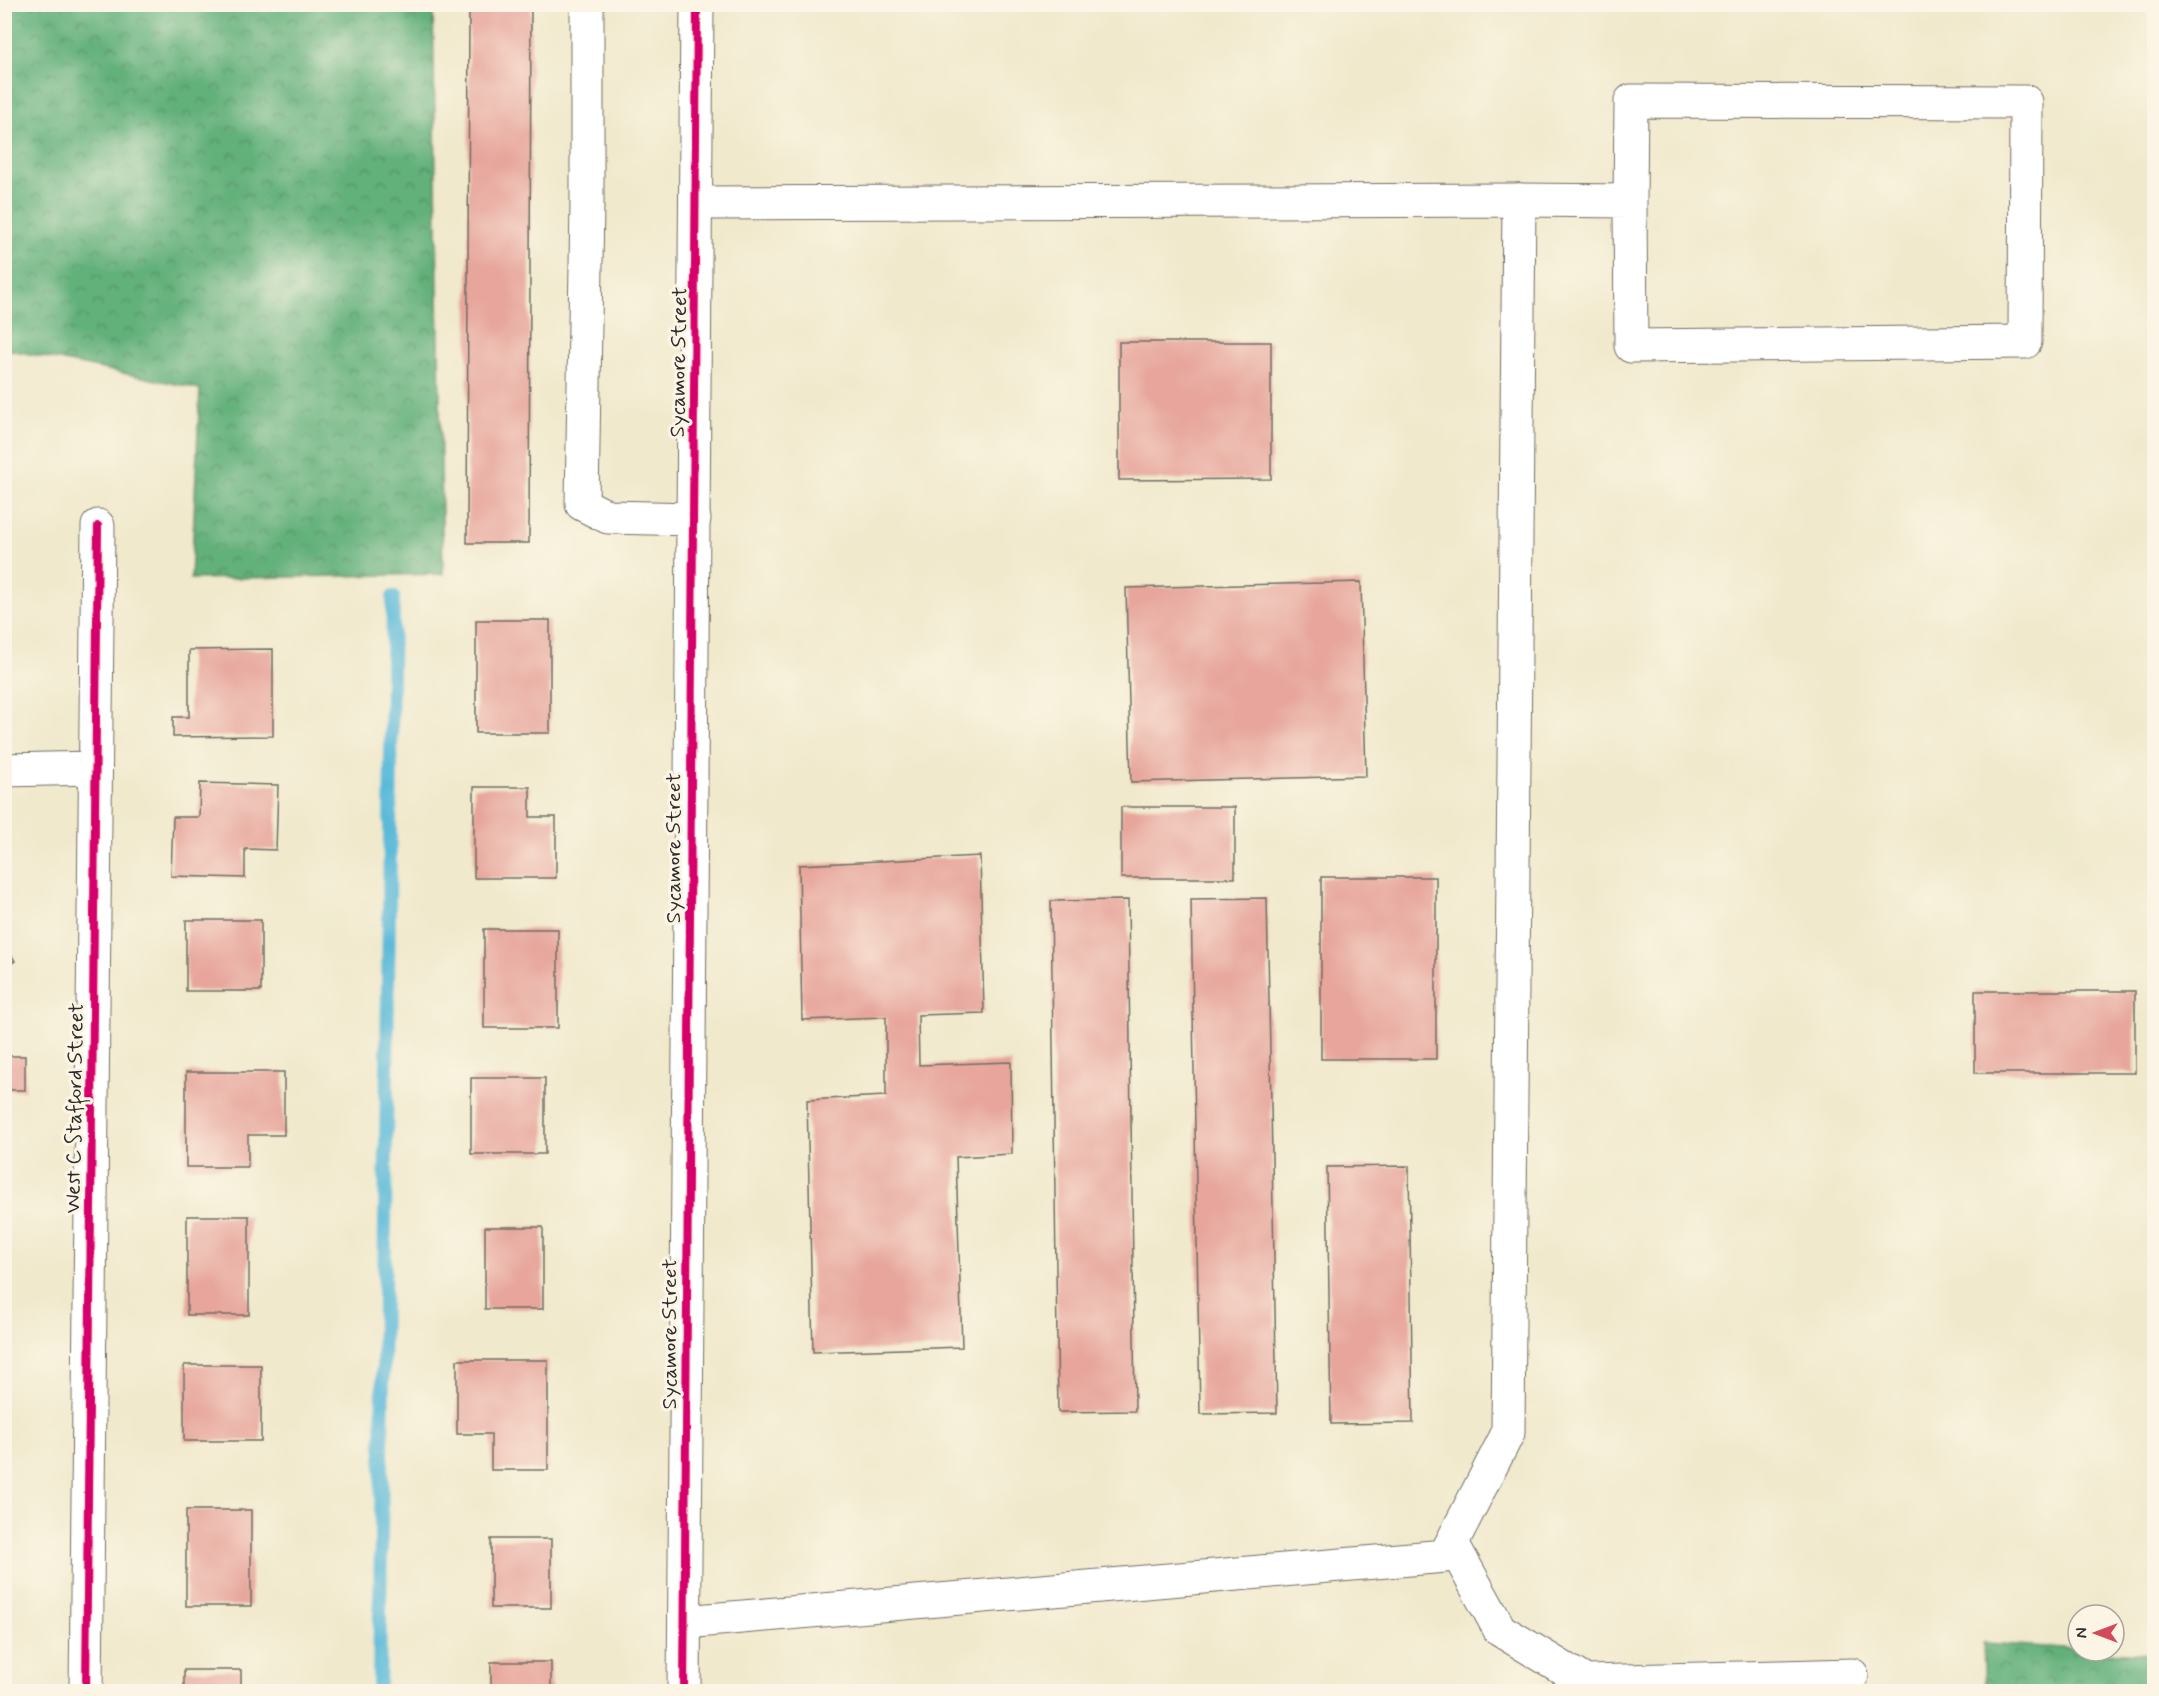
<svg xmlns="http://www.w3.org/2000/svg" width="2159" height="1696" viewBox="0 0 2159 1696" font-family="Mynerve,sans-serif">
<defs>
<pattern id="forest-crowns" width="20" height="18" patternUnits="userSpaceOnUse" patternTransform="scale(1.5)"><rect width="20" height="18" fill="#62b07a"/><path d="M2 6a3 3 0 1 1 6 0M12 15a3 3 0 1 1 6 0" fill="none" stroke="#518f64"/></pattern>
</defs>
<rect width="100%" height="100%" fill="#fcf5e5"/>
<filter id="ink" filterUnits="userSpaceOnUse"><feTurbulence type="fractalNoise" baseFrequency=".0167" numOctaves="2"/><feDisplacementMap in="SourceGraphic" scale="12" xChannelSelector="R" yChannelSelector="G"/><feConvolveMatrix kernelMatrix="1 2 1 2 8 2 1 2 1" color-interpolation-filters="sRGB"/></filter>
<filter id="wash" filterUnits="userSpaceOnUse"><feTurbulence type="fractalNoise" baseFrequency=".008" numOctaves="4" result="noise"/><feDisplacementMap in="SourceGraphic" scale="24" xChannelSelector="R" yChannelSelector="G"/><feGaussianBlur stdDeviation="1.35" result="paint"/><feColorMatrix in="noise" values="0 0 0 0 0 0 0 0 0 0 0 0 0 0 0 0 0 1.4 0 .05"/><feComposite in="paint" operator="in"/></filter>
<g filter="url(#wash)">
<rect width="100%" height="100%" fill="#f0e9cc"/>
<!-- forest -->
<g fill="url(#forest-crowns)" stroke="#466e52" stroke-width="1.5">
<path d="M4,5h429l10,569 -252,5 9,-190 -195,-40z"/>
<path d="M1983,1643l95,6v2l76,3v37h-169z"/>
</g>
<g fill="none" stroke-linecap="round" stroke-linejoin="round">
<!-- stream -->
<path stroke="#5bbad9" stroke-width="14" d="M379,1692l14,-1095"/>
</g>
<g id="blocks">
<!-- building -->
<g fill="#e7a59b">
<path d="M469,4h62l-2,539h-62z"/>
<path d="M1119,342h152v137l-152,1z"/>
<path d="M1361,582l5,194 -235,6 -5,-194z"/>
<rect x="476" y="620" width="74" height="113"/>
<path d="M273,649v87l-100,1v-20h16v-67z"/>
<path d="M200,783l78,2 -2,65 -31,-1v29l-74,-2 2,-59h26z"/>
<path d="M474,787h56v30h26v61h-82z"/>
<rect x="1121" y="807" width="114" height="71"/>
<path d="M980,856l4,157 -66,2 1,50 92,-3 1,92 -56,3 6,190 -149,5 -6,-252 79,-4v-79l-84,3 -3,-155z"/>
<rect x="1321" y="877" width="115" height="182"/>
<path d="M1267,898l10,515 -77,1 -9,-515z"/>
<path d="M1128,900l7,511 -77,1 -7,-511z"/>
<rect x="186" y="920" width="75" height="71"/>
<rect x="484" y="929" width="74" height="99"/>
<path d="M4,944l11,17 -11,7z"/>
<rect x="1975" y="991" width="160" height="82"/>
<rect x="4" y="1056" width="21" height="34"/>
<path d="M186,1072h98v63h-36v32h-62z"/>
<rect x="471" y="1078" width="74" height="76"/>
<path d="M1409,1166l4,257 -82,1 -4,-257z"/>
<rect x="187" y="1216" width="62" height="99"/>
<rect x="485" y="1227" width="58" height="82"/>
<path d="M457,1360h91v110h-57v-36h-34z"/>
<rect x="184" y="1365" width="77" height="76"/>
<rect x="186" y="1510" width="65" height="96"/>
<rect x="491" y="1539" width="60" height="69"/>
<rect x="491" y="1662" width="60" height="30"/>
<rect x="184" y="1670" width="57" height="22"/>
</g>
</g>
</g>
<g filter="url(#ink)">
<use href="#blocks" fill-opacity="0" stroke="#706e63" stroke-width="1.5"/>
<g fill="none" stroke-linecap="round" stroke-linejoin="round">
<defs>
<g id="minor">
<path d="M587,4v200l-5,300 26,13 86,2"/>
<path d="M1519,200l111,1 1,145 394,-4 1,-240 -395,-1 -1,100"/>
<path d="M4,770l91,-2"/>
<path d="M1452,1543l48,87 86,52 266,-7"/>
<path d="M685,1622l760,-66 63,-123 11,-1233 -822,3"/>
<path d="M86,1692l12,-1166"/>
<path d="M684,1692l13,-1688"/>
</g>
</defs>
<!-- minor casing -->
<use href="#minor" stroke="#706e63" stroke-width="35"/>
<!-- minor -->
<use href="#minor" stroke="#fff" stroke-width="33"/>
<defs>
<g id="cycleway">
<path d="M86,1692l12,-1166"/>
<path d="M684,1692l13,-1688"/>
</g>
</defs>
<!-- cycleway casing -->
<use href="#cycleway" stroke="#fcf5e5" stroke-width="11"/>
<!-- cycleway -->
<use href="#cycleway" stroke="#d6006c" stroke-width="8"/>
</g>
</g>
<g text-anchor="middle" stroke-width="6" stroke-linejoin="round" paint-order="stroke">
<!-- street labels -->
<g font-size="21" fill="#2b2b2b" stroke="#fcf5e5">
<text transform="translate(678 362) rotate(-89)" y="7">Sycamore Street</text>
<text transform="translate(673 848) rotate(-90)" y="7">Sycamore Street</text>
<text transform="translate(74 1108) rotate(-89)" y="7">West C Stafford Street</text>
<text transform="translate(669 1334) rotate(-90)" y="7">Sycamore Street</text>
</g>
</g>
<!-- margin -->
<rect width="2159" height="1696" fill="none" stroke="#fcf5e5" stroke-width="24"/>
<!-- north arrow -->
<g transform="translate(2096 1633) rotate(270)"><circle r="28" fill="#fcf5e5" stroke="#a8a49b" stroke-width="1.5"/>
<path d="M0-4.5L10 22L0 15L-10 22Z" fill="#d1495b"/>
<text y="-9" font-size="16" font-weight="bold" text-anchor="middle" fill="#2b2b2b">N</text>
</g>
</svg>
